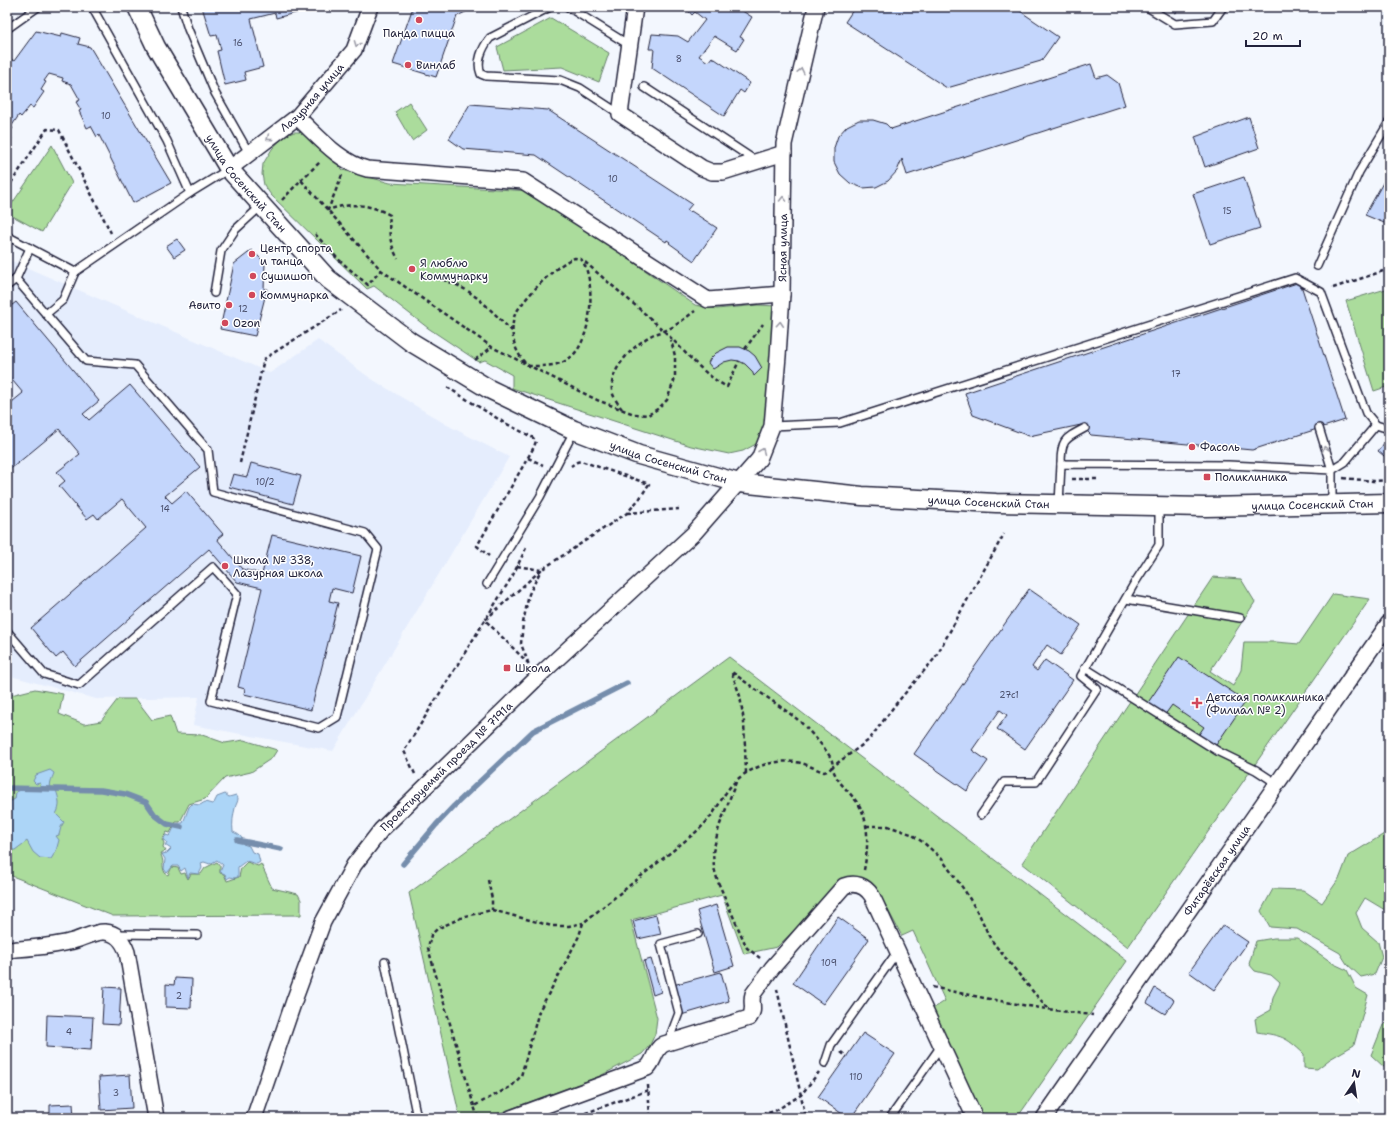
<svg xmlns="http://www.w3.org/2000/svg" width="1396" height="1125" viewBox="0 0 1396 1125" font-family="'Shantell Sans',sans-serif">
<rect width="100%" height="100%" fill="#f3f7fe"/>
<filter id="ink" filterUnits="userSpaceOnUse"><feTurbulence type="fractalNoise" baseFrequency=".025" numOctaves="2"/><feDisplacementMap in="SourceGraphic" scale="8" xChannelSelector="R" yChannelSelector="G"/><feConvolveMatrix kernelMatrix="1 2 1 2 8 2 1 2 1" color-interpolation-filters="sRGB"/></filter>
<g filter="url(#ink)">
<!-- built -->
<path fill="#e5edfd" d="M7,259l263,114 48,-33 52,38 77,47 62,32 -176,294 -140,-26 6,-28 -103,2 -89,-24z"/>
<!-- green -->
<g fill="#abdc9c" stroke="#667f6c">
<path d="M551,18l58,35 -10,29 -37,-15 -59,3 -6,-23z"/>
<path d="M409,102l18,28 -15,11 -17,-29z"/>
<path d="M294,132h11l38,38 47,13 141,8 164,114 22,4 41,-4 20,1 -14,127 -8,11 -13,7 -14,3 -38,-8 -179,-58v-13l-27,-15 -6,2 -51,-34 -54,-42 -7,3 -96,-94 -7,-10 -2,-11 1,-10 9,-15 12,-13z"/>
<path d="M52,145l20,38 -30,49 -35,-19v-2z"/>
<path d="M1389,288v98l-15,5 -28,-90z"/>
<path d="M1213,577l28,2 14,23 -45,69 23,15 8,-16 3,-28h32l23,2 34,-50 37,5 -242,348 -106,-84z"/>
<path d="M729,657l398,304 -110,157h-37l-49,-108 14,-9 -32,-70 -11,5 -22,-41 -5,-6 -32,-7 -66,65 -33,7 -22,-59 -91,25 26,98 -2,16 -5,11 -8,9 -42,22 -114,42h-26l-51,-225z"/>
<path d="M35,689l28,5 -4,20 25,10 17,-3 17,-22h18l16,21 18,-4 6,18 26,1 23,8 19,-3 33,10 -5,8 -21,14 -26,6 -20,21 -16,5 -9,18h-4l-6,11 -3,-1 -5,7 2,4 -1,4 3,4 -6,2c5,9 1,12 5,20l3,2 4,-8 6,1 3,6 4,-1 3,6 3,-5h10l4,-6 12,-6 3,4v7l4,1 3,7 12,-4 2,-9 6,-6 11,4 3,-2 11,24 26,6 3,6v15l-188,1 -106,-42v-178z"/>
<path d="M1389,831v78l-4,1 -20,-12 -9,15 6,15 16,14 4,15 -7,17 -14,3 -14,-13 -7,-11 -43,-24 -27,-2 -9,-16 12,-22 30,1 19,13 18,-26 8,-21z"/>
<path d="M1274,938h23l37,26 13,6 9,18 12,7 -14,50 -24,14 -13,10 -13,-1v-14c-19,-18 -22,-18 -47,-22l-2,-13 16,-9 2,-13 7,-14 -9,-8 -16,-4 -6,-7 7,-23z"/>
<path d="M1389,1022v46h-4l-14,-13 12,-30z"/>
</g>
<!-- water -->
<g fill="#acd5f7" stroke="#758dac">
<path d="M50,770l4,3c-2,6 -6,12 -2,17h4c3,9 5,16 0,24l8,8 -3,5 -2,8 -3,1 3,4 -3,11 -5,8 -11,-1 -7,-6 -6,-11 -12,9h-8v-53l4,4 4,-2 1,-7 5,-2 1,-3c8,0 13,3 19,-2l-1,-2 -4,1 -3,-3 3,-6z"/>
<path d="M225,794l4,3 7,-2 2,3c0,4 -2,6 -3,10 -2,8 -3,15 -2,24 5,2 11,5 10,12l6,2 3,6 6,2 2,8 -3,2 -11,-3 -8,6v10l-4,1 -4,-1 -3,2 -2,-5 -5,-2 3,-7 -6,-5 -7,4 -6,-2 -3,1 1,5 -3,6 -9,-1 -2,5 -3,-10 -4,3 -3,-5h-5l-6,7 -3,-4 1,-10 -3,-5 5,-1 4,-4 -6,-4 2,-3 -4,-2 3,-5 3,1c4,-3 4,-10 8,-12 2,-1 4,-1 6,-1l6,-16 3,-3 8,1 5,-3 7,2 2,-1 3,-6z"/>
</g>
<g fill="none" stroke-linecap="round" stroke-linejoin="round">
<!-- stream -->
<g stroke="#758dac" stroke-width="5.5">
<path d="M7,788l94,2 24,4 21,8 9,13 12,9 14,3"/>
<path d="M237,840l44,9"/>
<path d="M403,864l33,-39 18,-19 79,-75 94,-48"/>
</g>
</g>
<!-- building -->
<g fill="#c4d6fc" stroke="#22223b">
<path d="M202,7h116l-42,11 -1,-5 -24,6 12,48 -19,5 2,8 -21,5 -8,-34 4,-1 -4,-15 -6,1z"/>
<path d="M413,7h63l-19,9 -21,61 -43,-13z"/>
<path d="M685,7h51l16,10 -12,20 4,2 -7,11 -23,-14 -15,20 9,6 4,-5 38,26 -6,10 -4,-3 -16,26 -72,-48 2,-19h-5l3,-15 26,2 10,6 17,-22 -10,-8 -3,3z"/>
<path d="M855,7h159l44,30 -17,24 -94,27 -102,-66z"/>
<path d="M1166,7h14l-4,6z"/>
<path d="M36,31l25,6 1,-4 18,5 -2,6 12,3 81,136 -38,20 -34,-68 -2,2 -6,-11 -4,2 -8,-17 2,-1 -5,-8 4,-2 -9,-16 -9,-3 1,-3 -14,-4 -5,7 2,1 -5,8 3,2 -11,16 -3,-2 -9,11 -2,-2 -8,12 2,1 -5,6 4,4 -5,7v-80l4,-6 3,2z"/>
<path d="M1091,64l5,14 11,-3 11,8 7,22 -218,70 -5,-16 -5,12 -9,10 -12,6 -13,1 -13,-5 -10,-9 -6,-12v-14l4,-12 9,-10 12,-6h14l13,4 6,6 -1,-1z"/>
<path d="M470,104l78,6 144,94 -5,6 3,2 1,-1 26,17 -23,33 -25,-18 1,-1 -3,-2 -1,2 -130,-87 -73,-6 -14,-10z"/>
<path d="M1249,117l10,31 -54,19 -10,-30z"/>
<path d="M1389,172v53l-24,-10z"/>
<path d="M1244,177l16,51 -50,16 -17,-50z"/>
<path d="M177,239l8,11 -11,7 -8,-11z"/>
<path d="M252,250l13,13 -1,26h3l-12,47 -35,-7 14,-65z"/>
<path d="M1300,282l45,138 -93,30 -161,-15 -10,-10 -52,11 -56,-21 -8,-22z"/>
<path d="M16,302l83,99 -16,13 6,6 41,-35 70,82 -35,29 7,7 14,-12 37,43 -6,5 25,30 20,5 10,-39 89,21 -9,37 -20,-5 -3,13 9,2 -27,107 -67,-16 1,-5 -7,-2 24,-99 -25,-6 -28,-33 -134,117 -12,-14 -7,6 -25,-30 115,-100 -24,-29 -24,20 -4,-5 -7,5 -28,-33 6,-5 -8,-9 23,-18 -21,-25 -52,43v-66l16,-13 -16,-19v-65z"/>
<path d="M728,347h12l9,4 6,5 7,12 -8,8 -2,-5 -7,-7 -6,-3 -7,-1 -8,2 -11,7 -5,-6 2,-4 6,-6z"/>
<path d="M1389,437v23l-11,-9z"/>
<path d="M251,463l50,13 -8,28 -64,-17 4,-13 14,3z"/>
<path d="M1029,589l52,36 -20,30 -14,-10 -15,22 5,4 8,-11 28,20 -48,69 -28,-20 10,-14 -7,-5 -28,40 16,11 -21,30 -53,-37z"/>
<path d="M1179,657l67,44 -32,47 -17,-11 7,-10 -32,-22 -8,11 -17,-12z"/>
<path d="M716,905l18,61 -19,6 -18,-61z"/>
<path d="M656,915l5,19 -23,5 -5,-18z"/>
<path d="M838,917l31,22 -46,65 -30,-21z"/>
<path d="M1223,925l25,17 -34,48 -25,-18z"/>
<path d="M651,959l10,33 -8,3 -9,-34z"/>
<path d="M721,972l8,29 -48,14 -8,-30z"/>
<path d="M175,978l17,1 -1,29 -25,-1v-23l8,1z"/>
<path d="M104,987l17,1 -2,37 -17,-1z"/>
<path d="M1155,988l19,12 -9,14 -18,-11z"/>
<path d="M47,1015l46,2 -2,33 -45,-3z"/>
<path d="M863,1033l32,21 -44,64h-3l-30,-21z"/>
<path d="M130,1075l2,33 -31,2 -2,-33z"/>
<path d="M73,1104l1,14h-24v-13z"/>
</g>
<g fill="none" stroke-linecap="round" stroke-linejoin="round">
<defs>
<g id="service">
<path d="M92,7l75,134 23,52"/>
<path d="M181,7l7,22 27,64 34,60"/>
<path d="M550,7l-60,31c-8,10 -14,24 -9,36l5,2 74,4 20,8 40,26"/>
<path d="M568,7l61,38"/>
<path d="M1147,7l28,17 38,-3 10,-14"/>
<path d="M7,29l31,-22"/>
<path d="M644,87l112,74"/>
<path d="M7,236l68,36 115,-79 39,-24"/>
<path d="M1317,266l42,-94 30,-50"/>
<path d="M16,279l14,-31"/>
<path d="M7,286l9,-7 70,82 49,4 73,85 5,42 152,41 13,16 -41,168 -18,11 -108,-27 26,-107 -24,-27 -134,118 -35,-11 -37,-43"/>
<path d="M214,293l7,-42 14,-21 26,-24"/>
<path d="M46,314l17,-14 12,-28"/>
<path d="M772,426l68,-3 455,-145 26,14 45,121 10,12 13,4"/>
<path d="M1319,428l13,42 13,-8 31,-37"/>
<path d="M1061,464c0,-24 3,-25 24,-36"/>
<path d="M1059,504l2,-40 167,1 104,5v34"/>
<path d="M487,584l53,-87 34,-66"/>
<path d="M1126,599l114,19"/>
<path d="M1085,668l134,84 37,18 20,13"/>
<path d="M981,815l23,-33h32l61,-93 -16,-13 53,-92 25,-39v-38"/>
<path d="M116,934l81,1"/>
<path d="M385,962l32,156"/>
<path d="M668,1042l11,-29 -18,-69 37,-10"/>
<path d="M825,1063l6,-18 66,-93"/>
<path d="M890,1118l51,-72"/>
</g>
<g id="minor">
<path d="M635,7l-15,107 82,54 10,4h11l61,-19"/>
<path d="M297,117c21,19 42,45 70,52l156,12 185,119 74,-6"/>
<path id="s1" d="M229,169l68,-52 57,-67 16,-43"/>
<path d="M7,950c21,-2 42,-3 62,-8 11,-2 26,-11 36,-10 12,1 18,9 22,20l29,166"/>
<path id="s2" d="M254,1118l41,-120 28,-76 31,-57 27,-35 162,-158 151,-139 65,-74 13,-33 6,-70 4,-62 2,-150 32,-137"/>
<path d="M511,1118l136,-50c8,-7 7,-19 17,-24l85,-26c7,-8 1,-15 4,-24l19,-26 72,-82c11,-4 21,-1 28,10l103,222"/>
<path id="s3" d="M1044,1118l345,-495"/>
</g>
<g id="tertiary">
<path id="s4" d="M137,7l19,40 73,122 99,110 83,63 78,47 85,41 65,25 100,28 123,13 134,7 210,4 183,-4"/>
</g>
</defs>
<!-- service casing -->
<use href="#service" stroke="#22223b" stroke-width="10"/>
<!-- minor casing -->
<use href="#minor" stroke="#22223b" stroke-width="18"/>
<!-- tertiary casing -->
<use href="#tertiary" stroke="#22223b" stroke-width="21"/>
<!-- path -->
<g stroke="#22223b" stroke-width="2.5" stroke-dasharray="4 3" stroke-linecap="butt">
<path d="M342,175l-14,35c22,-8 42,-6 62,5 -2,17 0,29 8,44"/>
<path d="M301,180l20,-19"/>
<path d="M7,189l40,-60 12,1 52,103"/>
<path d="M282,200l19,-20 80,90 111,77 105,53 37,14 14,1 11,-7 8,-8 8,-22v-22l-4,-16"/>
<path d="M315,234l23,25 30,26 13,-15"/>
<path d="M585,262c26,23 53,45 78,68 21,20 38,43 64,57l12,-26"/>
<path d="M429,277c40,6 56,28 83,54"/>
<path d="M1333,288l56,-19"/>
<path d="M745,349l18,-25"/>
<path d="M475,360l17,-13"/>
<path d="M525,363c-11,-13 -15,-29 -11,-46 5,-14 45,-56 61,-59 2,0 4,1 6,1 16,21 11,81 -10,98 -12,10 -26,9 -41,9"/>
<path d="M447,387l56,35 29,15 4,4 -2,6 -57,99 12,10"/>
<path d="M622,409c-4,-5 -9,-12 -10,-19 -3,-21 23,-46 40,-55 4,-2 8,-2 12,-4 11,-4 21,-13 31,-20"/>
<path d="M528,458l15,7"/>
<path d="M240,463l24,-104 77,-49"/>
<path d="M1343,478l30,3 16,-1"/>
<path d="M1072,479h25"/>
<path d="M627,513l52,-4"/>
<path d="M517,566l24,4 -12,24 -6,29 -2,21 7,18"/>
<path d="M529,664l-44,-44 56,-50 86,-57 13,-15 9,-14 -68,-23 -4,1 -6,4"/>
<path d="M732,673l8,23 4,26 2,51"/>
<path d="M415,774l-11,-23 109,-176 13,-27"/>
<path d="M736,782l-17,45 -6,25 1,16 4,14 29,66 13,10"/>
<path d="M866,826h22l23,8 13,9 17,15 24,33 15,25 9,20 6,9 40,49 15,16"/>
<path d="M864,870c4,-21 6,-46 -5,-65 -6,-9 -14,-16 -20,-24 -3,-4 -5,-9 -7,-14l37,-27 26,-35 40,-47 69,-124"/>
<path d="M488,880l4,19v11"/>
<path d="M932,987c54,12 107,22 161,28"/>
<path d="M777,989l29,129"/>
<path d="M841,1052l6,5"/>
<path d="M648,1085l2,33"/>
<path d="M474,1106l-46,-158 3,-13 6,-6 28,-13 27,-6 60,16h17l14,-3"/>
<path d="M478,1118l-4,-12 38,-20 9,-10 18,-65 20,-36 20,-39 4,-13 113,-91c7,-6 13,-13 18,-20 6,-9 10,-18 17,-26 15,-18 42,-27 64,-24 11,1 19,7 29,10 5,-1 10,-5 8,-11 -3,-10 -27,-35 -35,-42 -21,-16 -44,-31 -65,-47"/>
<path d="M572,1118l77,-28"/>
<path d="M748,1118l27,-7 26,-16 18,-23"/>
</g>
<!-- service -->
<use href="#service" stroke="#fff" stroke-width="7"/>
<!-- minor -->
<use href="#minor" stroke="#fff" stroke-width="15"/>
<!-- tertiary -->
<use href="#tertiary" stroke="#fff" stroke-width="18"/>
</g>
<!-- one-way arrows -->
<defs><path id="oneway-chevron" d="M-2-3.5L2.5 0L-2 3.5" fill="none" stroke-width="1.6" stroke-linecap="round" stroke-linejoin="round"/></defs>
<g stroke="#9c9ca7">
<use href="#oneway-chevron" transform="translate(357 44) rotate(111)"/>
<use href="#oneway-chevron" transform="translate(801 71) rotate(-77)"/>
<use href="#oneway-chevron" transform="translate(269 138) rotate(143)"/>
<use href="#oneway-chevron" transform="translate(783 199) rotate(-89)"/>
<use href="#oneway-chevron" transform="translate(780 324) rotate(-86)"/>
<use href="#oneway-chevron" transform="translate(1325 449) rotate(-107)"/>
<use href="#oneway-chevron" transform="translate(762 451) rotate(-68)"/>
</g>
</g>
<!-- markers -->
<g fill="#d1495b" stroke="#fff" stroke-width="1.5">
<circle cx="419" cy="20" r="4"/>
<circle cx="408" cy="65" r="4"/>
<circle cx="252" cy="254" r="4"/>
<circle cx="412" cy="269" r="4"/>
<circle cx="253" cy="276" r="4"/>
<circle cx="252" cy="295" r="4"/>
<circle cx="229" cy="305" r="4"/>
<circle cx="225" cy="323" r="4"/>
<circle cx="1192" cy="447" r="4"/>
<rect x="1203" y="473" width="8" height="8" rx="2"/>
<circle cx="225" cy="566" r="4"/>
<rect x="503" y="664" width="8" height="8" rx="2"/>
<path d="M1195 697h4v4h4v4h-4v4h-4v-4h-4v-4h4z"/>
</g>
<g text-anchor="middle" stroke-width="3" stroke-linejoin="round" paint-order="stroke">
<!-- number labels -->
<g font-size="9" fill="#4a4f6b">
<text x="238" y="46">16</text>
<text x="679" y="62">8</text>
<text x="106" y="119">10</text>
<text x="613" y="182">10</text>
<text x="1227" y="214">15</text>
<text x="243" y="312">12</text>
<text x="1176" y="377">17</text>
<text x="265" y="485">10/2</text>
<text x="165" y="512">14</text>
<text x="1009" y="698">27c1</text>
<text x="829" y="966">109</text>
<text x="179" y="999">2</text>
<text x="69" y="1035">4</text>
<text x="856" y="1080">110</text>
<text x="116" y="1096">3</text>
</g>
<!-- poi labels -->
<g font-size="11" fill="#22223b" stroke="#fff" text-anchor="start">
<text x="419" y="37" text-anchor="middle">Панда пицца</text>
<text x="416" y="69">Винлаб</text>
<text x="260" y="252">Центр спорта<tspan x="260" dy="13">и танца</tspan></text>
<text x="420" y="267">Я люблю<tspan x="420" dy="13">Коммунарку</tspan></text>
<text x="261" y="280">Сушишоп</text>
<text x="260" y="299">Коммунарка</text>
<text x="221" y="309" text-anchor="end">Авито</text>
<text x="233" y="327">Ozon</text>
<text x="1200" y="451">Фасоль</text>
<text x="1215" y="481">Поликлиника</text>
<text x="233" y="564">Школа № 338,<tspan x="233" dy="13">Лазурная школа</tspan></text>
<text x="515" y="672">Школа</text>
<text x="1206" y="701">Детская поликлиника<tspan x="1206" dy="13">(Филиал № 2)</tspan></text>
</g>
<!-- street labels -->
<g font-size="11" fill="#22223b" stroke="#fff">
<text dy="4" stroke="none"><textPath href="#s1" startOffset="110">Лазурная улица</textPath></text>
<text dy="4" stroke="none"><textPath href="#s4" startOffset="208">улица Сосенский Стан</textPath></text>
<text dy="4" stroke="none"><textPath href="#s2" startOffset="1061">Ясная улица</textPath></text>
<text dy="4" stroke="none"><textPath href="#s4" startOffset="724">улица Сосенский Стан</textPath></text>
<text dy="4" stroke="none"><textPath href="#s4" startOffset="1048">улица Сосенский Стан</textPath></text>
<text dy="4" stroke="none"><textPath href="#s4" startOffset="1372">улица Сосенский Стан</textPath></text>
<text dy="4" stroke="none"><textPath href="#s2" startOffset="408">Проектируемый проезд № 7191а</textPath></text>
<text dy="4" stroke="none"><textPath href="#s3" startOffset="302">Фитарёвская улица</textPath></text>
</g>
</g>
<!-- margin -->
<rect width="1396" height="1125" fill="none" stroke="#fff" stroke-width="24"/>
<rect x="12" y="12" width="1372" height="1101" fill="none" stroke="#22223b" stroke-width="1.5" filter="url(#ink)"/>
<!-- north arrow -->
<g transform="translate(1354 1083) rotate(13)" stroke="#ffffff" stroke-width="3" paint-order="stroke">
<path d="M0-3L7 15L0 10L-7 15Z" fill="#22223b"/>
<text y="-6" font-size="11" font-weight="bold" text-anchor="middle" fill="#22223b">N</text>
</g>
<!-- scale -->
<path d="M1246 40v6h54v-6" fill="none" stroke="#22223b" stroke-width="2"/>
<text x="1252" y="40" font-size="12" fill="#22223b" stroke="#ffffff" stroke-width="3" paint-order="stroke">20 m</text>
</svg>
